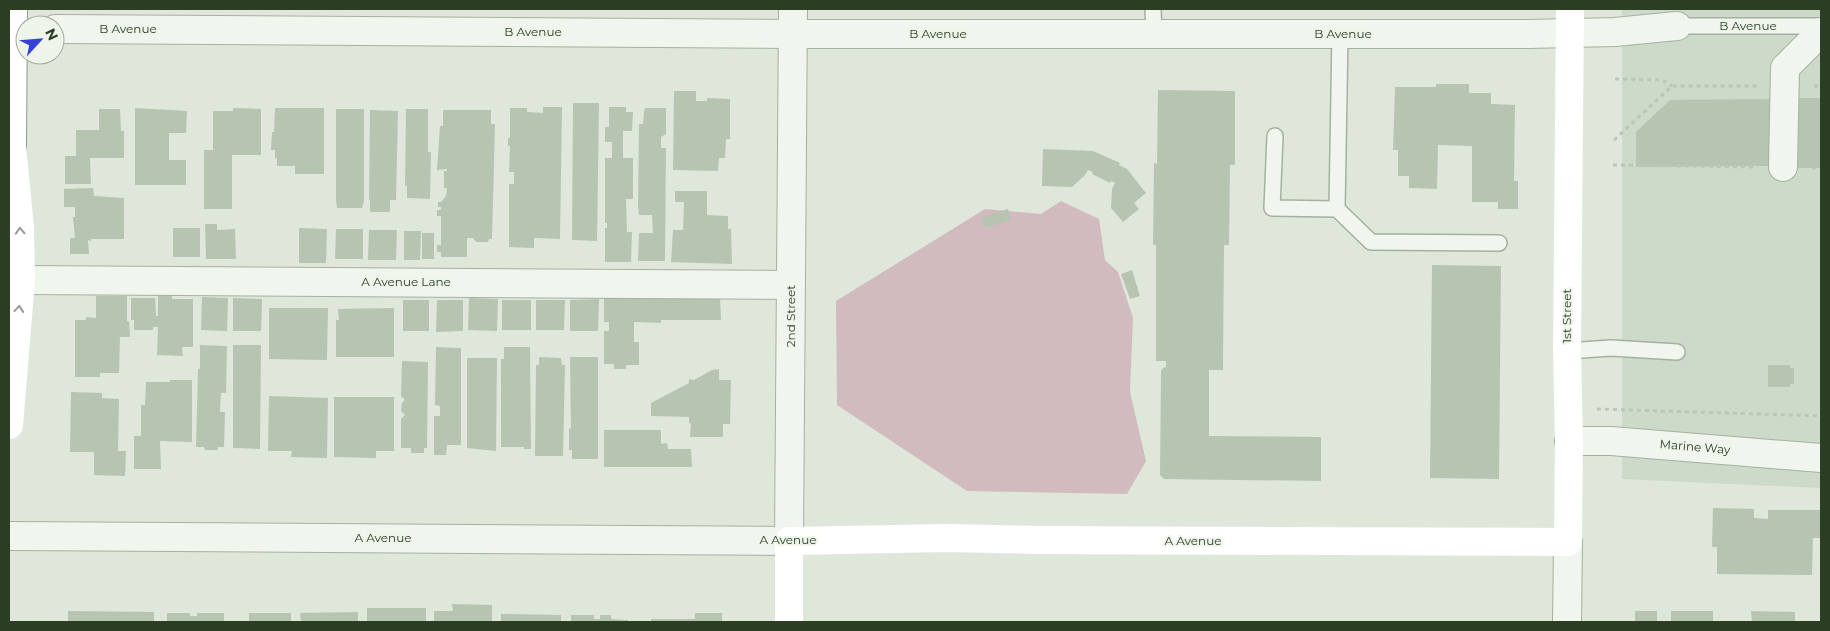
<svg xmlns="http://www.w3.org/2000/svg" width="1830" height="631" viewBox="0 0 1830 631" font-family="Montserrat,sans-serif">
<rect width="100%" height="100%" fill="#dfe7db"/>
<!-- built -->
<path fill="#cdd9c9" d="M1622,9h199v479l-199,-9z"/>
<!-- green -->
<path fill="#d1bbbf" d="M1061,201l38,18 6,41 13,12 15,46 -3,74 16,69 -19,33 -160,-3 -130,-86 -1,-104 149,-92 56,5z"/>
<!-- building -->
<g fill="#b7c4b2">
<path d="M1436,84h33v9h22v11l24,1 -1,76h4v28h-20v-7h-26v-56l-34,-1 -1,44 -28,-1v-12h-11v-26h-5l2,-63h41z"/>
<path d="M1158,90l77,1v74h-5l-1,80h-5l-1,125h-14v66l112,1v44l-157,-2 -4,-4 1,-104 2,-3 3,-1v-6h-10v-116h-3l1,-82 3,1z"/>
<path d="M674,91h22v10h11v-3l23,1v40h-4l-1,19h-6l-1,13 -45,-1z"/>
<path d="M1799,98h22v70h-23z"/>
<path d="M1771,99l1,67 -136,1v-35l34,-32z"/>
<path d="M573,103h26l-2,138 -25,-1z"/>
<path d="M543,107h19l-2,132 -26,-1v10l-25,-1v-63h5v-12h-5l1,-26h-2v-8h2v-30h17v4l16,1z"/>
<path d="M609,107h17v5h7l-1,19h-9v27h10v41h-7l1,33h5l-1,30h-26v-34h2v-5h-2v-65h7v-16h-7v-15h4z"/>
<path d="M135,108l52,3 -1,22h-17v27h17v25h-51z"/>
<path d="M233,108l28,1v46h-29v54h-28v-59h9v-39h20z"/>
<path d="M275,108h49v66h-29v-8h-18v-8h-2v-8h-4l1,-18h2z"/>
<path d="M645,108h21v26l-5,3v11h5l-1,113h-27l1,-28h14l-1,-18h-13l-1,-9 1,-82h4l1,-12z"/>
<path d="M99,109h21l1,22h3v27h-34l1,26h-26v-28h11v-26h23z"/>
<path d="M336,109h28v92l-2,7h-25l-1,-8z"/>
<path d="M406,109h22v43h3l-1,47 -23,-1v-12h-2z"/>
<path d="M370,110l28,1 -2,89h-6v12h-20v-12l-1,-1z"/>
<path d="M443,110h48v14h4l-3,115h-3l-1,3h-12l-3,-4h-6v19h-26v-5h-4v-7h4v-29h-4v-6h4v-3h-3v-5h3l5,-6 1,-8h-3v-17h3v-2l-10,1 3,-44h3z"/>
<path d="M1043,149l50,2 27,12 -1,2 8,4 19,24 -12,10 5,6 -16,13 -12,-14 1,-19 3,-6 -4,-2 -1,2 -18,-9 1,-2 -5,-2 -3,5 -13,12 -30,-1z"/>
<path d="M93,188l1,8 30,2v41h-33v2l-3,-1 1,14h-19v-16h5l-2,-21h2v-10h-11v-18z"/>
<path d="M675,191h32v24l21,1v13h3l1,35 -61,-2 2,-32h10l1,-28h-9z"/>
<path d="M1008,209l3,11 -26,8 -3,-11z"/>
<path d="M205,224h12v6l18,-1 1,30h-30z"/>
<rect x="173" y="228" width="27" height="29"/>
<path d="M299,228l28,1 -1,34h-27z"/>
<path d="M336,229h27v30h-28z"/>
<path d="M369,230h28l-1,30h-28z"/>
<path d="M404,231h17l-1,29h-16z"/>
<rect x="422" y="233" width="12" height="26"/>
<path d="M1432,265l69,1 -2,213 -69,-1z"/>
<path d="M1132,270l8,26 -10,3 -9,-25z"/>
<path d="M158,295h14v4h21v48h-11l1,9 -26,-1 1,-28h-5v3h-19v-10h-3v-22h24l1,18h2z"/>
<path d="M96,296h31v25h2l1,16h-10l-1,36h-19v4h-25v-57h11v-3l10,1z"/>
<path d="M202,297l26,1 -1,33 -26,-1z"/>
<path d="M604,297l116,1 1,22h-60v3l-27,-1v20h5v23h-13v4h-12v-5h-10v-33h5v-9h-5z"/>
<path d="M233,298l29,1 -1,32h-28z"/>
<path d="M469,298l29,1 -1,32 -29,-1z"/>
<path d="M599,299l-1,32h-28v-31z"/>
<rect x="403" y="300" width="26" height="31"/>
<path d="M437,300h26v31l-27,1z"/>
<rect x="502" y="300" width="29" height="30"/>
<path d="M536,300h29l-1,30h-28z"/>
<path d="M269,308h59l-1,52 -58,-1z"/>
<path d="M394,308v49h-58v-37h3l-1,-11z"/>
<path d="M200,345l27,1 -1,47h-5l-1,19h5l-1,35h-6v3h-13l-1,-3h-8l2,-78h2z"/>
<path d="M233,345h28l-1,104 -27,-1z"/>
<path d="M436,347l25,1v97h-14l-1,10h-12v-39h6v-10l-5,-1z"/>
<path d="M504,347h26l1,102h-7v-2h-23v-88h3z"/>
<path d="M539,357l22,1 1,7h3l-2,91h-28l1,-91h3z"/>
<path d="M570,357h28v102h-26v-9h-3v-21l2,-1z"/>
<path d="M467,358h30l-1,93 -29,-3z"/>
<path d="M402,361l26,1 -1,86h-3v5h-13v-5h-10v-29l4,-4 -4,-4 1,-8 3,-3 -4,-4z"/>
<path d="M1768,365h22v3h4v16h-4v3h-22z"/>
<path d="M719,369v11h12l-1,44h-7v13h-33l1,-13 -2,-1v-6l-38,-1v-13l38,-20v-4l5,1 18,-10z"/>
<path d="M170,380h22v62l-32,-1 1,28h-27v-33h7v-31h4l1,-23h24z"/>
<path d="M71,392l31,1v5l17,1 -1,52h8l-1,25 -31,-1v-23h-24z"/>
<path d="M269,396l59,2 -1,60 -36,-1 1,-6h-24z"/>
<path d="M334,397h60v54h-18v7l-42,-1z"/>
<path d="M604,430h57v14l6,-1 1,6h23l1,18h-88z"/>
<path d="M1713,508l41,1v9l14,1v-9h53v28h-8l-1,37 -95,-1v-27h-5z"/>
<path d="M452,604l40,1v17h-58v-11h19z"/>
<rect x="367" y="608" width="59" height="14"/>
<path d="M68,611l86,1v10h-86z"/>
<rect x="1635" y="611" width="22" height="11"/>
<rect x="1671" y="611" width="42" height="11"/>
<path d="M1751,611l44,1v10h-43z"/>
<path d="M358,612v10h-57l-1,-9z"/>
<path d="M167,613h23v3h7v-3h27v9h-57z"/>
<rect x="249" y="613" width="42" height="9"/>
<path d="M695,613h27v9h-71v-3h44z"/>
<path d="M501,614l60,1v7h-60z"/>
<path d="M571,615h23v4h6v-4h11v4l17,1v2h-57z"/>
</g>
<g fill="none" stroke-linecap="round" stroke-linejoin="round">
<defs>
<g id="lane">
<path d="M1153,9l1,25"/>
<path d="M1677,26h144"/>
<path d="M1340,34l-3,175 34,33 128,1"/>
<path d="M1275,136l-3,72 65,1"/>
<path d="M1567,351l44,-3 66,4"/>
</g>
<g id="street">
<path d="M55,29l738,5h735l87,-2 62,-6"/>
<path d="M1783,167l2,-99 36,-36"/>
<path d="M21,280l770,5"/>
<path d="M1569,441h42l210,17"/>
<path d="M9,536l780,5 4,-532"/>
<path d="M1567,622l1,-80"/>
</g>
<path id="highway" d="M9,155l3,-9 1,-137"/>
</defs>
<!-- lane casing -->
<use href="#lane" stroke="#a5b1a0" stroke-width="18"/>
<!-- street casing -->
<use href="#street" stroke="#a5b1a0" stroke-width="30"/>
<!-- highway casing -->
<use href="#highway" stroke="#8a9e81" stroke-width="30"/>
<!-- path -->
<g stroke="#bdc5b9" stroke-width="3" stroke-dasharray="4 4" stroke-linecap="butt">
<path d="M1615,79l47,1 10,6"/>
<path d="M1814,86h7"/>
<path d="M1614,140l58,-54h85"/>
<path d="M1613,165l143,2"/>
<path d="M1812,168h9"/>
<path d="M1597,409l224,7"/>
</g>
<!-- lane -->
<use href="#lane" stroke="#f0f5ee" stroke-width="15"/>
<!-- street -->
<use href="#street" stroke="#f0f5ee" stroke-width="28"/>
<!-- secondary -->
<g stroke="#fff" stroke-width="28">
<path d="M9,425l12,-145 -1,-52 -8,-82"/>
<path d="M789,622v-81l158,-3 91,2 530,2 1,-101 -2,-90 3,-342"/>
</g>
<!-- highway -->
<use href="#highway" stroke="#fff" stroke-width="28"/>
</g>
<!-- one-way arrows -->
<defs><path id="oneway-chevron" d="M-2-3.5L2.5 0L-2 3.5" fill="none" stroke-width="1.6" stroke-linecap="round" stroke-linejoin="round" transform="scale(1.25)"/></defs>
<g stroke="#959e92">
<use href="#oneway-chevron" transform="translate(20 231) rotate(-93)"/>
<use href="#oneway-chevron" transform="translate(19 309) rotate(-85)"/>
</g>
<g text-anchor="middle" stroke-width="4" stroke-linejoin="round" paint-order="stroke">
<!-- street labels -->
<g font-size="12" fill="#2b3e24" stroke="#eef4ea">
<text x="1748" y="30">B Avenue</text>
<text x="128" y="33">B Avenue</text>
<text x="533" y="36">B Avenue</text>
<text x="938" y="38">B Avenue</text>
<text x="1343" y="38">B Avenue</text>
<text x="406" y="286">A Avenue Lane</text>
<text transform="translate(791 316) rotate(-90)" y="4">2nd Street</text>
<text transform="translate(1567 316) rotate(-90)" y="4">1st Street</text>
<text transform="translate(1695 447) rotate(5)" y="4">Marine Way</text>
<text x="383" y="542">A Avenue</text>
<text x="788" y="544">A Avenue</text>
<text x="1193" y="545">A Avenue</text>
</g>
</g>
<!-- border -->
<rect width="1830" height="631" fill="none" stroke="#2b3e24" stroke-width="20"/>
<!-- north arrow -->
<g transform="translate(40 40) rotate(64)"><circle r="24" fill="#eef4ea" stroke="#a0ab9b"/>
<path d="M0-4L9 19L0 12L-9 19Z" fill="#3440d7"/>
<text y="-8" font-size="14" font-weight="bold" text-anchor="middle" fill="#2b3e24">N</text>
</g>
</svg>
